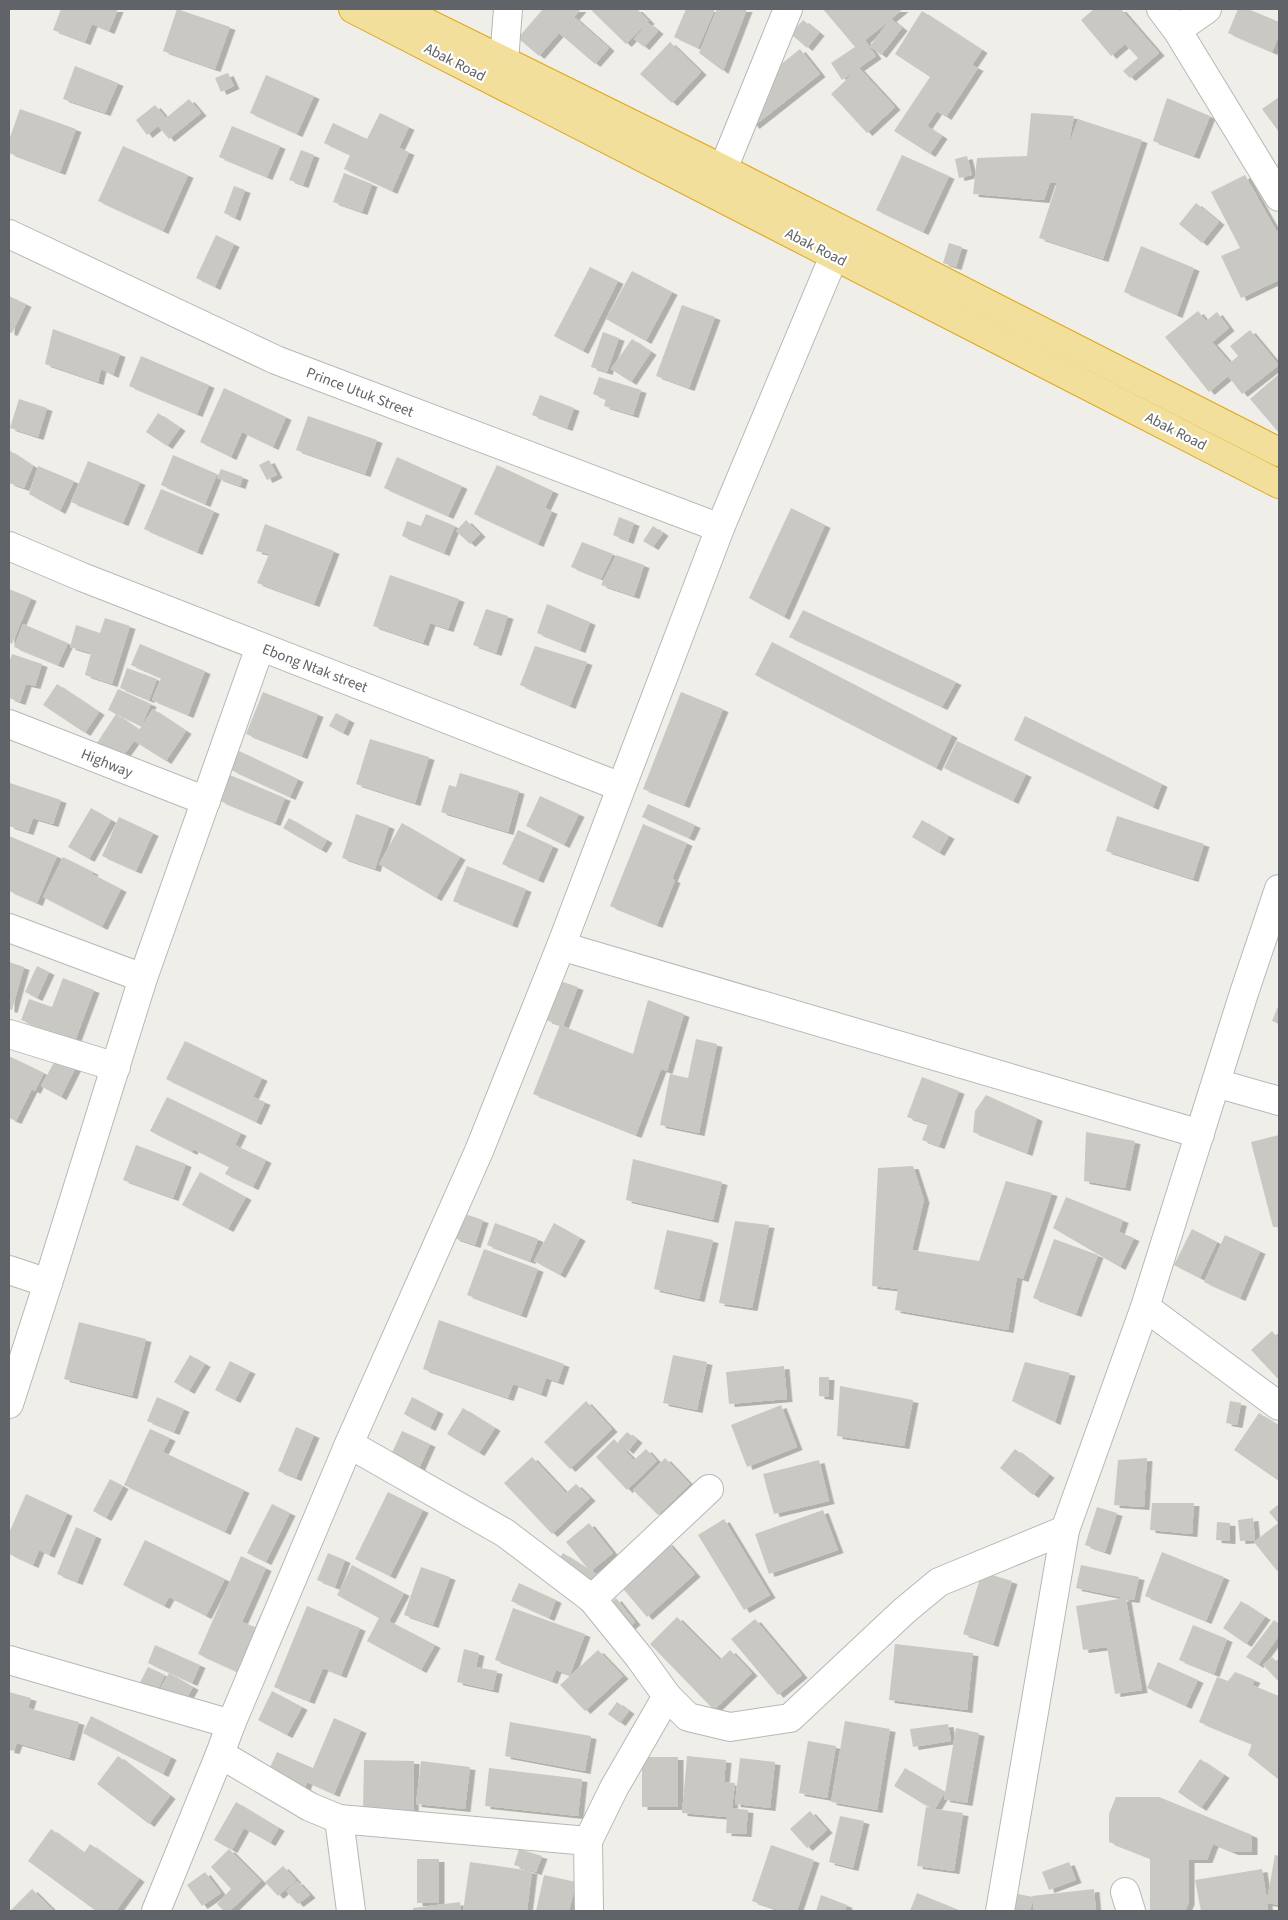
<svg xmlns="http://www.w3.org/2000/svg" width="1288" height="1920" viewBox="0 0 1288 1920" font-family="'Source Sans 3',sans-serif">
<defs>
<filter id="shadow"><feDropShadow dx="5.5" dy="3" stdDeviation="0" flood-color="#0004"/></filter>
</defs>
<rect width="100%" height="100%" fill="#f0eee8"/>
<!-- building -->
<g fill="#c9c8c3" filter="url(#shadow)">
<path d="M61,9h57l-9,22 -17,-7 -7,18 -32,-12z"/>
<path d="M177,9l53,18 -15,42 -52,-18z"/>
<path d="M543,9h38l-7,8 35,31 -14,16 -36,-31 -20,23 -21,-18z"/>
<path d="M594,9h43l12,12 -23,23 -34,-33z"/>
<path d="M686,9h29l-17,39 -24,-11z"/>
<path d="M717,9h30l-24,62 -24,-18z"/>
<path d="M823,9h80l-12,10 11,9 -21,27 -11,-9 19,-25 -24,19 11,16 -17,12 36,39 -28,26 -36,-39 27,-25 -16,11 -11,-17 24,-16z"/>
<path d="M1094,9h27l38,44 -29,25 -7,-7 15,-13 -13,-14 -14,12 -30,-36z"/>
<path d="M1238,9h10l31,13v13l-7,17 -44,-19z"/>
<path d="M922,11l60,39 -10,15 6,3 -32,49 -9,-6 -10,15 15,10 -12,18 -36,-23 36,-54 -35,-23z"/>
<path d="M803,20l16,13 -12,15 -16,-14z"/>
<path d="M648,23l10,8 -14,16 -10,-8z"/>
<path d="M670,42l31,30 -29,31 -32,-29z"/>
<path d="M800,49l20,25 -66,52 -19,-25z"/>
<path d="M75,66l43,17 -13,30 -42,-14z"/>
<path d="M228,73l6,13 -13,6 -6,-14z"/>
<path d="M266,75l48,21 -17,38 -47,-21z"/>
<path d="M1279,97v35l-17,-23z"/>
<path d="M1167,98l43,18 -16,40 -41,-15z"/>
<path d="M189,99l12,14 -32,26 -11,-13 -11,9 -11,-15 19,-15 11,13z"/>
<path d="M20,109l56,20 -16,43 -51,-19v-13z"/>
<path d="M380,113l29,14 -10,21 10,4 -17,39 -48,-22 6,-14 -26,-12 9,-20 34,16z"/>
<path d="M1031,113l43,3 -6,32 10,-29 64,21 -39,119 -64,-21 18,-55 -7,-1 -6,18 -71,-6 4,-36 50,-2z"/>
<path d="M232,126l48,20 -13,31 -48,-20z"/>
<path d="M123,146l65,29 -25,56 -65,-30z"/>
<path d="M301,150l13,5 -11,30 -14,-5z"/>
<path d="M902,155l47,21 -26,56 -47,-22z"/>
<path d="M967,156l5,19 -13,3 -4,-19z"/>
<path d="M344,173l28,11 -10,28 -29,-10z"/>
<path d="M1245,175l31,55 -4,3 6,-3 1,2v48l-38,18 -20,-42 19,-8 -29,-56z"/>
<path d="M234,186l11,4 -10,28 -11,-5z"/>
<path d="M1196,203l23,19 -17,21 -23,-19z"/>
<path d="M216,235l18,9 -19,43 -19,-9z"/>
<path d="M949,243l13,4 -6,20 -13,-4z"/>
<path d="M1141,246l53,22 -17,47 -53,-23z"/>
<path d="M590,267l28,14 -35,70 -29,-15z"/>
<path d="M632,271l40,21 -26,49 -40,-22z"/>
<path d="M9,296l17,8 -14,29 -3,-1z"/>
<path d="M682,305l33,12 -26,71 -33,-12z"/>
<path d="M1198,311l8,10 11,-9 12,16 -17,14 18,21 8,-7 -8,-10 20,-16 29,35 -37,29 -14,-18 -19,16 -44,-55z"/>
<path d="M53,329l67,25 -7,21 -12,-6 -3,13 -53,-18z"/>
<path d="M603,332l16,6 -12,34 -16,-5z"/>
<path d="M632,339l19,13 -20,30 -20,-13z"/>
<path d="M141,356l68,29 -12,29 -68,-28z"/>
<path d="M1279,374v59l-29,-34z"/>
<path d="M599,377l42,13 -8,25 -29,-9 2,-7 -13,-5z"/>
<path d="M224,388l62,29 -13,30 -31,-15 -11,25 -31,-15z"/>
<path d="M540,395l34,13 -7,20 -35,-13z"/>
<path d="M19,399l28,9 -9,29 -28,-9z"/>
<path d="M158,413l22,15 -13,18 -21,-14z"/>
<path d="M308,416l69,24 -12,34 -69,-24z"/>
<path d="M9,450l24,16 -9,22 -15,-5z"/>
<path d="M173,455l44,19 -12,30 -44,-19z"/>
<path d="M397,457l65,29 -14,30 -64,-28z"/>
<path d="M269,460l8,15 -10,5 -8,-15z"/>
<path d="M88,461l52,21 -17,41 -52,-21z"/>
<path d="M497,465l56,26 -8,17 7,3 -14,33 -64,-30z"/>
<path d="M38,466l36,15 -14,30 -31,-17z"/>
<path d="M221,469l22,8 -3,9 -23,-8z"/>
<path d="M161,489l53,22 -17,41 -53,-23z"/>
<path d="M791,508l34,17 -41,92 -35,-19z"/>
<path d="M426,514l29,12 -11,27 -42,-17 5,-15 14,5z"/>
<path d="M619,517l15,6 -6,18 -15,-6z"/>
<path d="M466,520l14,14 -10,10 -14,-13z"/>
<path d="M265,524l69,27 -20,53 -57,-21 12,-29 -13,-3z"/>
<path d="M653,526l10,7 -10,14 -10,-6z"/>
<path d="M582,542l31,12 -12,25 -30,-12z"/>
<path d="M616,555l28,10 -10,31 -33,-11z"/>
<path d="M390,575l69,24 -11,30 -18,-6 -7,20 -50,-17z"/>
<path d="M9,589l22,9 -19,46 -3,-2z"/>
<path d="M547,604l43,18 -10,28 -43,-17z"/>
<path d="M486,609l22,7 -12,37 -23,-8z"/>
<path d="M803,610l153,72 -14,25 -153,-70z"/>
<path d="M105,618l25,8 -18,58 -27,-9 6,-22 -21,-6 6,-22 24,8z"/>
<path d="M23,624l45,19 -10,22 -44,-18z"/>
<path d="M772,642l180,93 -16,33 -181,-93z"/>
<path d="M140,644l65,27 -17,44 -36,-15 9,-22 -30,-13z"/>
<path d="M535,646l52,16 -17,44 -50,-21z"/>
<path d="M12,654l30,10 -7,22 -9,-2 -6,18 -11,-4v-35z"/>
<path d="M127,668l30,11 -8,21 -29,-12z"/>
<path d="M57,684l42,28 -14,21 -42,-28z"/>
<path d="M118,689l33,15 -10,22 -33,-16z"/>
<path d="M263,692l55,22 -16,42 -56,-22z"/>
<path d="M681,692l42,17 -39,96 -41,-16z"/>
<path d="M153,709l33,22 -20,30 -32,-20 -13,18 -24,-16 19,-29 23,16z"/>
<path d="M336,713l13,7 -6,13 -14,-7z"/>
<path d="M1025,716l137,68 -9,23 -139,-67z"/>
<path d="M370,739l59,18 -14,46 -59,-19z"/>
<path d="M957,741l69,33 -13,27 -69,-33z"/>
<path d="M239,751l59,28 -8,18 -59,-27z"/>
<path d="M460,773l59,18 -11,41 -67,-20 8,-27 7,2z"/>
<path d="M230,775l55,23 -10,25 -55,-22z"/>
<path d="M10,783l51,17 -8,24 -20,-6 -5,14 -19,-6z"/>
<path d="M540,796l39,18 -15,31 -38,-19z"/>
<path d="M648,804l47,21 -6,13 -47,-21z"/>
<path d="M91,808l20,12 -22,39 -21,-12z"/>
<path d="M356,814l33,12 -14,43 -33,-11z"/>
<path d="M1117,816l87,28 -11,35 -87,-28z"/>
<path d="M119,817l34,16 -17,38 -34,-15z"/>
<path d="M289,818l38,22 -6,10 -38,-22z"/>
<path d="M922,820l27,16 -10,17 -27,-16z"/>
<path d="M402,823l58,34 -24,41 -57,-34z"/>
<path d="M643,824l44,19 -15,36 3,1 -18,45 -47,-19z"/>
<path d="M518,830l35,16 -15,34 -36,-16z"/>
<path d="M9,836l48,20 -20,47 -28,-12z"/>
<path d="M63,857l30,15 -1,2 29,15 -19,38 -59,-30z"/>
<path d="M467,866l59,23 -14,36 -59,-24z"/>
<path d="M9,962l15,5 -12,43 -3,-1z"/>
<path d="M37,966l12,6 -12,26 -12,-6z"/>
<path d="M63,978l31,12 -19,51 -54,-21 8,-21 23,8z"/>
<path d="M560,981l18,6 -15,39 70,28 15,-54 36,14 -17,57 -6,-2 -25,66 -103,-41 27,-69 -14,-5z"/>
<path d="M1279,1004v20l-7,-3z"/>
<path d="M696,1039l21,5 -18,89 -39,-8 10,-51 18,4z"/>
<path d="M185,1041l77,37 -9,19 12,5 -9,20 -90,-43z"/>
<path d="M9,1056l35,17 -9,18 -3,-2 -16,32 -7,-3z"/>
<path d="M57,1057l19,10 -15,30 -20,-11z"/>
<path d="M922,1077l37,14 -20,55 -17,-6 6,-16 -21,-7z"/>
<path d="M986,1095l51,23 -10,35 -54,-21 2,-21z"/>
<path d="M167,1097l74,36 -6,12 31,15 -13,27 -28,-13 4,-7 -36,-18 -1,3 -42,-21z"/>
<path d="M1086,1132l49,9 -10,47 -41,-7z"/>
<path d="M1279,1135v92h-6l-22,-85z"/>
<path d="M136,1145l50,19 -13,34 -50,-18z"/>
<path d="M633,1159l89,23 -9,38 -87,-20z"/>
<path d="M913,1166l11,34 -12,50 67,11 27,-80 46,12 -29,86 -6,-2 -9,53 -113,-20 3,-21 -26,-3 6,-118z"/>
<path d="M200,1172l46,25 -18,32 -46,-24z"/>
<path d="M1066,1197l57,23 -4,12 15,6 -14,29 -67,-39z"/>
<path d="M462,1213l21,7 -8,25 -21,-7z"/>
<path d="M735,1221l34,4 -17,83 -33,-5z"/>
<path d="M495,1223l43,16 -8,22 -43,-16z"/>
<path d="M554,1223l26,15 -20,37 -26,-14z"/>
<path d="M1192,1229l25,13 -17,36 -26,-13z"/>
<path d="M667,1230l46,10 -14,59 -45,-10z"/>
<path d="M1225,1235l35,16 -20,47 -36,-16z"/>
<path d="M1054,1239l44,16 -22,59 -43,-16z"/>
<path d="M484,1249l54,20 -17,46 -54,-20z"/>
<path d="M439,1320l125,44 -6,18 -12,-4 -5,16 -28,-10 -5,14 -85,-29z"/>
<path d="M79,1322l67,17 -14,57 -68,-17z"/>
<path d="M1272,1331l7,8v41l-28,-30z"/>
<path d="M190,1355l15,9 -16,27 -15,-9z"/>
<path d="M673,1355l34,7 -10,48 -34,-7z"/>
<path d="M230,1361l20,10 -15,29 -20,-10z"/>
<path d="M1025,1362l45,11 -15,49 -43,-21z"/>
<path d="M784,1366l3,33 -58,5 -3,-32z"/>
<path d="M819,1377h10l-1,20 -9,-1z"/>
<path d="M840,1386l73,14 -9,46 -67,-10z"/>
<path d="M157,1397l27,12 -10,23 -27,-11z"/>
<path d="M412,1397l26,14 -8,17 -26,-14z"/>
<path d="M586,1401l26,28 -42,40 -26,-27z"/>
<path d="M1230,1401l11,2 -4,22 -11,-2z"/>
<path d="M781,1405l16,42 -50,20 -16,-42z"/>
<path d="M463,1408l32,20 -16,25 -32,-19z"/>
<path d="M1259,1413l20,13v55l-45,-31z"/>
<path d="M296,1427l18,8 -18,43 -18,-7z"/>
<path d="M150,1429l20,9 -7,14 81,38 -19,42 -101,-47z"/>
<path d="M402,1431l28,13 -13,29 -29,-12z"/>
<path d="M627,1432l10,8 -9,11 -10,-9z"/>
<path d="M614,1439l20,21 12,-11 11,12 -30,29 -31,-33z"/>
<path d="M1015,1449l34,26 -16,20 -33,-27z"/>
<path d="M532,1457l34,36 10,-9 14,14 -38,36 -48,-51z"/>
<path d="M665,1458l25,26 -32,31 -25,-25z"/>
<path d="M1147,1458l-3,49 -30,-2 4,-45z"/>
<path d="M819,1460l10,41 -55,13 -11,-40z"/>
<path d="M110,1479l13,7 -17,32 -13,-7z"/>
<path d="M388,1492l35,18 -33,66 -35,-17z"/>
<path d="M26,1494l41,19 -18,42 -10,-5 -6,15 -24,-11v-21z"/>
<path d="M1152,1503h42l-2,31 -42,-4z"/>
<path d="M272,1504l18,9 -24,49 -19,-9z"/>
<path d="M1279,1504v66l-2,1 -23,-29 24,-19 -9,-11z"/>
<path d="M1097,1507l20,6 -12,39 -20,-7z"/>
<path d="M823,1510l15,40 -69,24 -14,-40z"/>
<path d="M1253,1518l2,22 -15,1 -2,-21z"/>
<path d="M724,1519l46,76 -26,15 -46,-75z"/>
<path d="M1217,1522l13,1v18l-14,-1z"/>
<path d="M589,1523l24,30 -22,18 7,4 -8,13 -35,-23 8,-12 25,16 -22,-27z"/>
<path d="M76,1527l20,9 -19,46 -20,-8z"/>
<path d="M145,1540l80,39 -19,37 -37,-19 -5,9 -41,-21z"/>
<path d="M667,1542l28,32 -48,43 -28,-33z"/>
<path d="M1162,1552l62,25 -18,44 -61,-25z"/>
<path d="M328,1553l17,7 -10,27 -18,-7z"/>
<path d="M241,1556l25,12 -24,54 13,5 6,-13 6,3 -25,57 -44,-20z"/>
<path d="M352,1565l52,28 -15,28 46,24 -14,25 -54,-29 12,-23 -42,-23z"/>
<path d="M1081,1565l58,12 -5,23 -8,-1 16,91 -27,4 -8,-47 -24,3 -7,-44 49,-8 -49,-10z"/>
<path d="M421,1567l29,10 -17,48 -29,-10z"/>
<path d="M982,1572l30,9 -19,63 -30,-10z"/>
<path d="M519,1583l37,17 -7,18 -38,-17z"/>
<path d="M616,1598l19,24 -7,6 -19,-23z"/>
<path d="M1241,1601l24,16 -19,27 -23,-16z"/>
<path d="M307,1606l53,22 -19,47 -18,-7 -14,33 -35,-14z"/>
<path d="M513,1608l72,26 -15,41 -14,-5 -4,11 -57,-21z"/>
<path d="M677,1617l43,43 10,-10 22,23 -38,37 -64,-66z"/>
<path d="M755,1619l47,56 -24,20 -47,-56z"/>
<path d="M1274,1620l5,4v12l-21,29 -12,-8z"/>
<path d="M1193,1625l34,14 -13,35 -35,-14z"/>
<path d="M895,1644l78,9 -6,57 -78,-10z"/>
<path d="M155,1645l45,20 -8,18 -44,-20z"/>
<path d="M464,1649l15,4 -3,14 21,4 -4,19 -36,-8z"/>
<path d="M598,1650l25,26 -38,35 -25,-26z"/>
<path d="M1272,1657l7,7v18l-16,-17z"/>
<path d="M1158,1662l40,18 -12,26 -39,-18z"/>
<path d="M148,1667l17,8 -14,28 -17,-9z"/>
<path d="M1235,1672l20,8 -3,5 27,11v44l-1,4 1,1v35l-31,-25 4,-11 -53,-22 18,-45 11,4z"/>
<path d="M169,1673l24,14 -14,25 -24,-14z"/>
<path d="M272,1691l30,16 -15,28 -29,-15z"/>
<path d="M9,1692l22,6 -3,10 51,14 -10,36 -52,-15 -3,8 -5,-1z"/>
<path d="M617,1702l12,9 -9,12 -12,-9z"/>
<path d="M91,1716l80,41 -8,17 -80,-41z"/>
<path d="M334,1718l27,12 -27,64 -27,-12 -2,6 -37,-16 9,-20 36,16z"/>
<path d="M845,1721l45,8 -13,81 -46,-8z"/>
<path d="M510,1722l81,14 -6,35 -80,-15z"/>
<path d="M948,1724l3,17 -38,6 -3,-18z"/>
<path d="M956,1728l23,5 -12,70 -23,-4z"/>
<path d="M808,1741l28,5 -9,52 -28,-5z"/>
<path d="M118,1756l52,40 -21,28 -52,-40z"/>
<path d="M687,1756l39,4 -2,22 11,1 -3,25 16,2 -2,24 -20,-1 1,-16 -45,-4z"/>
<rect x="642" y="1757" width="36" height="50"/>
<path d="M740,1758l35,4 -5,46 -35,-4z"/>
<path d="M1200,1759l24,16 -23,33 -23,-16z"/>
<path d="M364,1760l50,1 -1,60 -50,-12z"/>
<path d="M421,1761l49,6 -5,42 -49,-5z"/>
<path d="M489,1768l93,11 -4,37 -93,-10z"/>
<path d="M905,1768l40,24 -10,17 28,4 -9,58 -37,-5 9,-59 4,1 -36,-22z"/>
<path d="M1116,1797h43l93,38v17h-19l-20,-8 -6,16h-18v42l-4,9h-32l-3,-1v-52l-41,-16v-28z"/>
<path d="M236,1802l43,26 -9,15 -26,-15 -12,22 -18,-10z"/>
<path d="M810,1811l17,19 -20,18 -17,-19z"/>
<path d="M840,1816l24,5 -11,47 -24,-6z"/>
<path d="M51,1829l33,24 6,-9 49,35 -23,32h-20l-68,-50z"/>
<path d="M771,1845l43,15 -17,51h-16l-29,-10z"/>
<path d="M229,1849l32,32 -31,30h-6l-7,-7 14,-15 -20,-22z"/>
<path d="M519,1849l23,7 -6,16 -22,-7z"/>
<path d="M1275,1855l4,1v49l-12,-2 1,8h-67l-6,-31 67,-11 5,31z"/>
<rect x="417" y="1859" width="22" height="44"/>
<path d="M470,1862l62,9 -5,40h-64z"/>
<path d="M1069,1862l7,18 -27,10 -7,-18z"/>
<path d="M283,1866l13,14 -18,16 -13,-14z"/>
<path d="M205,1872l16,21 -19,13 -15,-21z"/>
<path d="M544,1875l32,7 -7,29h-33z"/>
<path d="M297,1881l13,14 -12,9 -12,-13z"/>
<path d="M32,1889l22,22h-44z"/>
<path d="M1094,1889l2,22h-62l-1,-11 -3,11h-21l4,-18 20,4 -1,-1z"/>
<path d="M917,1893l42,17v1h-49z"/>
<path d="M821,1895l26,10 -2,6h-29z"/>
<path d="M460,1902l1,9h-48v-3z"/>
</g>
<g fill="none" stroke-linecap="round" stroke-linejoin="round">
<defs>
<g id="minor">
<path d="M1161,9l16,21 102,167"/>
<path d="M1177,30l30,-21"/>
<path d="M504,61l4,-52"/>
<path d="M723,169l65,-160"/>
<path d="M9,234l267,126 444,168"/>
<path d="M9,546l73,31 539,210"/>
<path d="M9,724l197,77"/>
<path d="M9,928l134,50"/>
<path d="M561,946l639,188"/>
<path d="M9,1034l107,33"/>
<path d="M1216,1083l63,18"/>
<path d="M9,1270l39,13"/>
<path d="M1145,1307l134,99"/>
<path d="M9,1404l39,-121 95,-305 117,-331"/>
<path d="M349,1444l156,89 87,66 47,58 28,39 21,21 42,10 60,-9 114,-107 35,-29 126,-52"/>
<path d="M592,1599l117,-110"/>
<path d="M9,1660l222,64"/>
<path d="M220,1754l90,53 29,12 249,22"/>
<path d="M339,1819l12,92"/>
<path d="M1125,1892l6,19"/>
<path d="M156,1911l64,-157 11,-30 118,-280 130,-293 82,-205 159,-418 114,-272"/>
<path d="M589,1911l-1,-70 26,-53 53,-92"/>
<path d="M1000,1911l65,-381 80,-223 99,-314 35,-104"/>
</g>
<g id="highway">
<path d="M353,9l926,475"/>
<path d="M399,9l324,160 556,283"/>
</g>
</defs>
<!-- minor casing -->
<use href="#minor" stroke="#b5b8bb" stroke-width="30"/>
<!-- highway casing -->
<use href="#highway" stroke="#e1a617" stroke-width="30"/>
<!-- minor -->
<use href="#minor" stroke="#fff" stroke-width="28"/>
<!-- highway -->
<use href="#highway" stroke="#f3df9c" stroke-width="28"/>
</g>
<g text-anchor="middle" stroke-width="4.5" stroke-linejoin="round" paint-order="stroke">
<!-- street labels -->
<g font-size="15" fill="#606367" stroke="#fff">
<text transform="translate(455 62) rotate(27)" y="5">Abak Road</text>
<text transform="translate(816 247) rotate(27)" y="5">Abak Road</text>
<text transform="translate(360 392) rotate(21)" y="5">Prince Utuk Street</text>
<text transform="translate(1176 431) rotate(27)" y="5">Abak Road</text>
<text transform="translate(315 668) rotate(21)" y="5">Ebong Ntak street</text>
<text transform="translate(107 763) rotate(22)" y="5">Highway</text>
</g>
</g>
<!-- border -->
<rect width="1288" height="1920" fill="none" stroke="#606367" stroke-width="20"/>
</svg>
